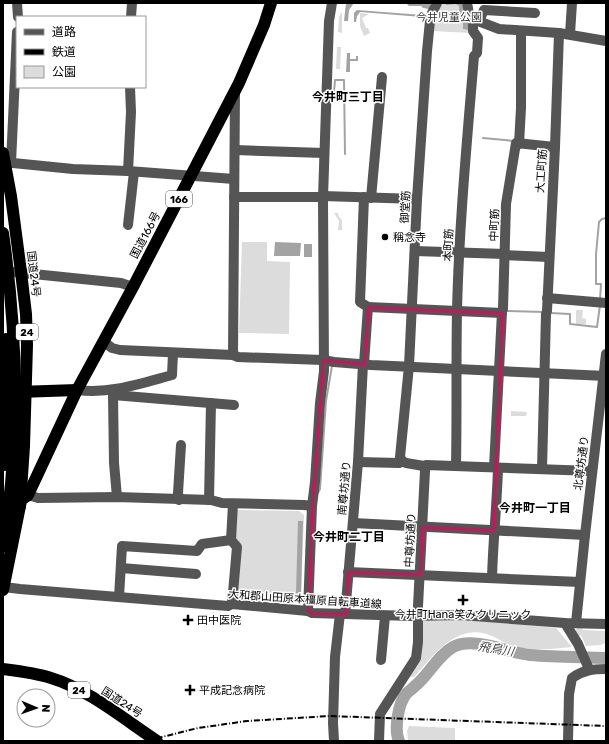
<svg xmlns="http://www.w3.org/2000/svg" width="609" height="744" viewBox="0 0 609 744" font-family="Rubik,'Noto Sans JP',sans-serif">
<rect width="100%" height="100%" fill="#fff"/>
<!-- green -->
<g fill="#dcdcdc">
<path d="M441,3h22l8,19v11l-39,-2 1,-11z"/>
<path d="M342,12v21l-4,-1 1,-15z"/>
<path d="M360,13l9,1 -7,4 4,10h2l2,5 -6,3 -4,-10z"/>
<path d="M337,47h4l-1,22h-4z"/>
<path d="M334,213h4l1,4 3,3v10h-4l1,-9z"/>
<path d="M242,242h25v19l23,1 -1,72 -50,-1z"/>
<path d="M576,310h7l-1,8 4,1v5h-10z"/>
<path d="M511,411l16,1 -1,4h-15z"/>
<path d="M236,510l63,1 5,4 -3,82 -4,4 -55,-5 -4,-3 -3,-54z"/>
<path d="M433,618l73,5 50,5 16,19c-18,2 -36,4 -55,0 -12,-3 -22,-11 -34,-14 -30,-6 -51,24 -69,44h-8l15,-56z"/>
<path d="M578,627l4,1 1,2 23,1v12l-6,2 -14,1 -5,-11 -4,2 -2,-6z"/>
<path d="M409,726l46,2v13h-47l-1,-10z"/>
</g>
<!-- water -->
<g fill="#a3a3a3">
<path d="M346,3h8l-5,7 -1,11h-4z"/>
<path d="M402,3h29l-2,6 -6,-1 -2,-2h-12l-3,-3z"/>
<path d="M446,3l16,1 2,14 6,4 -1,8 -6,-1v-6l-3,-2 -1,-15 -3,-2 -10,1z"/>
<path d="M357,10l66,5 -1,2 -62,-5 -3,4 -1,6h-2v-9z"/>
<path d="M347,53h3v6h6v-3h2v5h-8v11h-4z"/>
<path d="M275,242l26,1 -1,13h-26z"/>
<rect x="304" y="244" width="8" height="13"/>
<path d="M298,521h5l-2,73 -5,-1z"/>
</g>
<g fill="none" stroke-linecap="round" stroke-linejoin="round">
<!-- stream -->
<g stroke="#a3a3a3" stroke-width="2">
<path d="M334,92l1,-12h9l1,74"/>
<path d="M483,138l31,3"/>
<path d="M600,299l1,-15h-5v-30l3,-32 3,-3 4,-1"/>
<path d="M506,311l38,1"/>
<path d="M550,313l20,1v10l27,3 3,-22"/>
<path d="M318,493l2,-4 6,-88 6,-35"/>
</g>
<!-- river -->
<path stroke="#a3a3a3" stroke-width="12" d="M399,741c-5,-11 -1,-37 7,-47 3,-3 6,-5 9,-8 14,-11 22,-30 38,-39 21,-11 55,6 77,8 25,2 51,2 76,3"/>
<!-- minor -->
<g stroke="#555" stroke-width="10">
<path d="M17,3l1,14"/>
<path d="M467,3l2,11 4,5 26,10 60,4 47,8"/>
<path d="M131,17l1,-14"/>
<path d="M479,21l5,-11 51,3"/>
<path d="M570,34l2,-31"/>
<path d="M519,144l2,-36v-76"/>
<path d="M235,150l89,3"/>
<path d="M3,162l70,7 55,2 106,8"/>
<path d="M11,163l6,-131"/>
<path d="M128,171l3,-59 -1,-25"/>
<path d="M323,196l94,3"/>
<path d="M234,197h89"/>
<path d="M364,197l-4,105 8,5"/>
<path d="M371,198l11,-121"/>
<path d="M128,225l6,-53"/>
<path d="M415,251l90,3"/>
<path d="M505,255l44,2"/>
<path d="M14,272l107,11 12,4"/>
<path d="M547,298l59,5"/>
<path d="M503,309l3,-105 10,-61 39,4"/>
<path d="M547,311l8,-164 4,-114"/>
<path d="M103,341l9,7 8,2 113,5 5,2 85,3 11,2 37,3 235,11"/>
<path d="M233,355l2,-264"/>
<path d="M364,364l4,-57 134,6"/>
<path d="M77,390c34,4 62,-6 95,-15l1,-22"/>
<path d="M113,391v4l121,10"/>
<path d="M113,395l1,68 3,34"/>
<path d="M402,461l-2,-4 9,-91 8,-167 10,-148 3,-30 2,-8 5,-10"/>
<path d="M358,462l41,1 3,-2 4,2 18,3 2,-1 166,6"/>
<path d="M456,466c1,-52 0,-103 1,-155 2,-85 10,-170 17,-255l3,-3 1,-15 -5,-7v-12"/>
<path d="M494,467l8,-155"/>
<path d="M542,469l4,-155"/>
<path d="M28,495l10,3 79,-1 94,3 11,3 82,2 8,1"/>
<path d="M179,500l-1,-7 3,-48"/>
<path d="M209,500l2,-97"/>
<path d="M353,523l232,12"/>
<path d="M121,568l75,6"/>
<path d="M348,572l232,10"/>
<path d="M492,578c1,-37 5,-74 6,-110"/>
<path d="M4,587l16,2 208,17 4,-2 76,7 4,2 100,3 48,-1 105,8 41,1"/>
<path d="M119,597l3,-51 75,5 5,-7 29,-4"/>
<path d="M232,604l5,-57 -6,-7 2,-36"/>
<path d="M308,611l4,-105 3,-24 5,-79 4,-32 -1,-174 6,-176 3,-18"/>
<path d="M345,614l13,-152 5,-98"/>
<path d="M565,623l13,21 11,25"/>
<path d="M576,623l9,-88 21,-181"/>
<path d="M381,660l4,-44"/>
<path d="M334,741l-1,-18 2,-66 5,-43"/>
<path d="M379,741l1,-27 36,-56 2,-16v-36l7,-135 -1,-5"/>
<path d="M568,741l1,-47 3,-16c11,-8 21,-9 34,-9"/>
</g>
<!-- highway -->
<g stroke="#000" stroke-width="12">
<path d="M3,153l8,43 10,76 5,42 1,31 -3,101 -4,60 -17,84"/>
<path d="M3,233c15,105 17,210 0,314"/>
<path d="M18,392l59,-2"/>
<path d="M5,465l2,-77 -1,-49"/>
<path d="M20,506l1,-6 7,-5 49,-105 56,-103 106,-204 25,-58 7,-22"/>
<path d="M3,669c16,2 33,4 48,9 37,11 74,42 106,63"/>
</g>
<!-- rail -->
<path stroke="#000" stroke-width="2" stroke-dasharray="6 2 1 2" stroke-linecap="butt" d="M146,741l52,-13 49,-7 83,-5 276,10"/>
</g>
<!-- marked area -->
<path fill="none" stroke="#c2185b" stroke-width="3" stroke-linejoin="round" d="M368,307l134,6 -9,217 -71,-3 -2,47 -72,-2 -3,42 -33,-1 -4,-2 4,-105 11,-146 41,4z"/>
<!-- markers -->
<g fill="#000" stroke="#fff" stroke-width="1.5">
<circle cx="385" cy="237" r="4"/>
<path d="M461 594h4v4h4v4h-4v4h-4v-4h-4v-4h4z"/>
<path d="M186 614h4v4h4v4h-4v4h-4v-4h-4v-4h4z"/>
<path d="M188 684h4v4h4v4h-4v4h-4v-4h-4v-4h4z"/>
</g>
<g text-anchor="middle" stroke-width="3" stroke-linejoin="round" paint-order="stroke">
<!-- shield labels -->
<g fill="#fff" stroke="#4c4c4c" stroke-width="1">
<rect x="166" y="191" width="26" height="16" rx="3"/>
<rect x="16" y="324" width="22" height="16" rx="3"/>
<rect x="68" y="682" width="22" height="16" rx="3"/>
</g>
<g font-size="10" font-weight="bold" fill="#000">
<text x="179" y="203">166</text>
<text x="27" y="336">24</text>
<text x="79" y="694">24</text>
</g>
<!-- park labels -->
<g font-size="11" fill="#333" stroke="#fff">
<text x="449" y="21">今井児童公園</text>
</g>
<!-- street labels -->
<g font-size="11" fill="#000" stroke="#fff">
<text transform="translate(541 171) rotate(-86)" y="4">大工町筋</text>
<text transform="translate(405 207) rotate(-87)" y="4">御堂筋</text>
<text transform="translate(494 225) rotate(-88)" y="4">中町筋</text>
<text transform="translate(145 235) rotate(-62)" y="4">国道166号</text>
<text transform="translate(448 245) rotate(-87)" y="4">本町筋</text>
<text transform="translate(34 274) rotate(83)" y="4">国道24号</text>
<text transform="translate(581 463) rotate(-83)" y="4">北尊坊通り</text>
<text transform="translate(344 488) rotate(-85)" y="4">南尊坊通り</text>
<text transform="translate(410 540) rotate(-87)" y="4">中尊坊通り</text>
<text transform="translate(305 599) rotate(4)" y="4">大和郡山田原本橿原自転車道線</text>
<text transform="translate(122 702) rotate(33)" y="4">国道24号</text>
</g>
<!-- poi labels -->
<g font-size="11" fill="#000" stroke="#fff" text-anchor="start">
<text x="393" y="241">稱念寺</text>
<text x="463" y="618" text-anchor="middle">今井町Hana笑みクリニック</text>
<text x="197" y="624">田中医院</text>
<text x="199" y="694">平成記念病院</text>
</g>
<!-- neighbourhood labels -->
<g font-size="12" font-weight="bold" fill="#000" stroke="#fff">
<text x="348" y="101">今井町三丁目</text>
<text x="535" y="512">今井町一丁目</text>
<text x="349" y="541">今井町二丁目</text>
</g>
<!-- water labels -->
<g font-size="12" font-style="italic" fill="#444" stroke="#fff">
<text transform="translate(496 649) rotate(9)" y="4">飛鳥川</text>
</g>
</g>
<!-- border -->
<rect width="609" height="744" fill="none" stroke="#000000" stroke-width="8"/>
<!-- legend -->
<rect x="16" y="16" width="130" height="72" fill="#ffffff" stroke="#999999"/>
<rect x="24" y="29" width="20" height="6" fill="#555555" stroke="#999999"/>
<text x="52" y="36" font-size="12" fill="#000000">道路</text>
<rect x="24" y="49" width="20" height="6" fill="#000000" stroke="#999999"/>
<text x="52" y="56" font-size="12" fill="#000000">鉄道</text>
<rect x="24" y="66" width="20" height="12" fill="#dcdcdc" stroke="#999999"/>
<text x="52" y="76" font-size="12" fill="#000000">公園</text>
<!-- north arrow -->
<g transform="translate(36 708) rotate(92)"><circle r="19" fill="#ffffff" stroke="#999999"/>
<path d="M0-3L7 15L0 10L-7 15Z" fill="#000000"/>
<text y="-6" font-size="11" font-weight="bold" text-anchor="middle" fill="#000000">N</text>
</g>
</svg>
